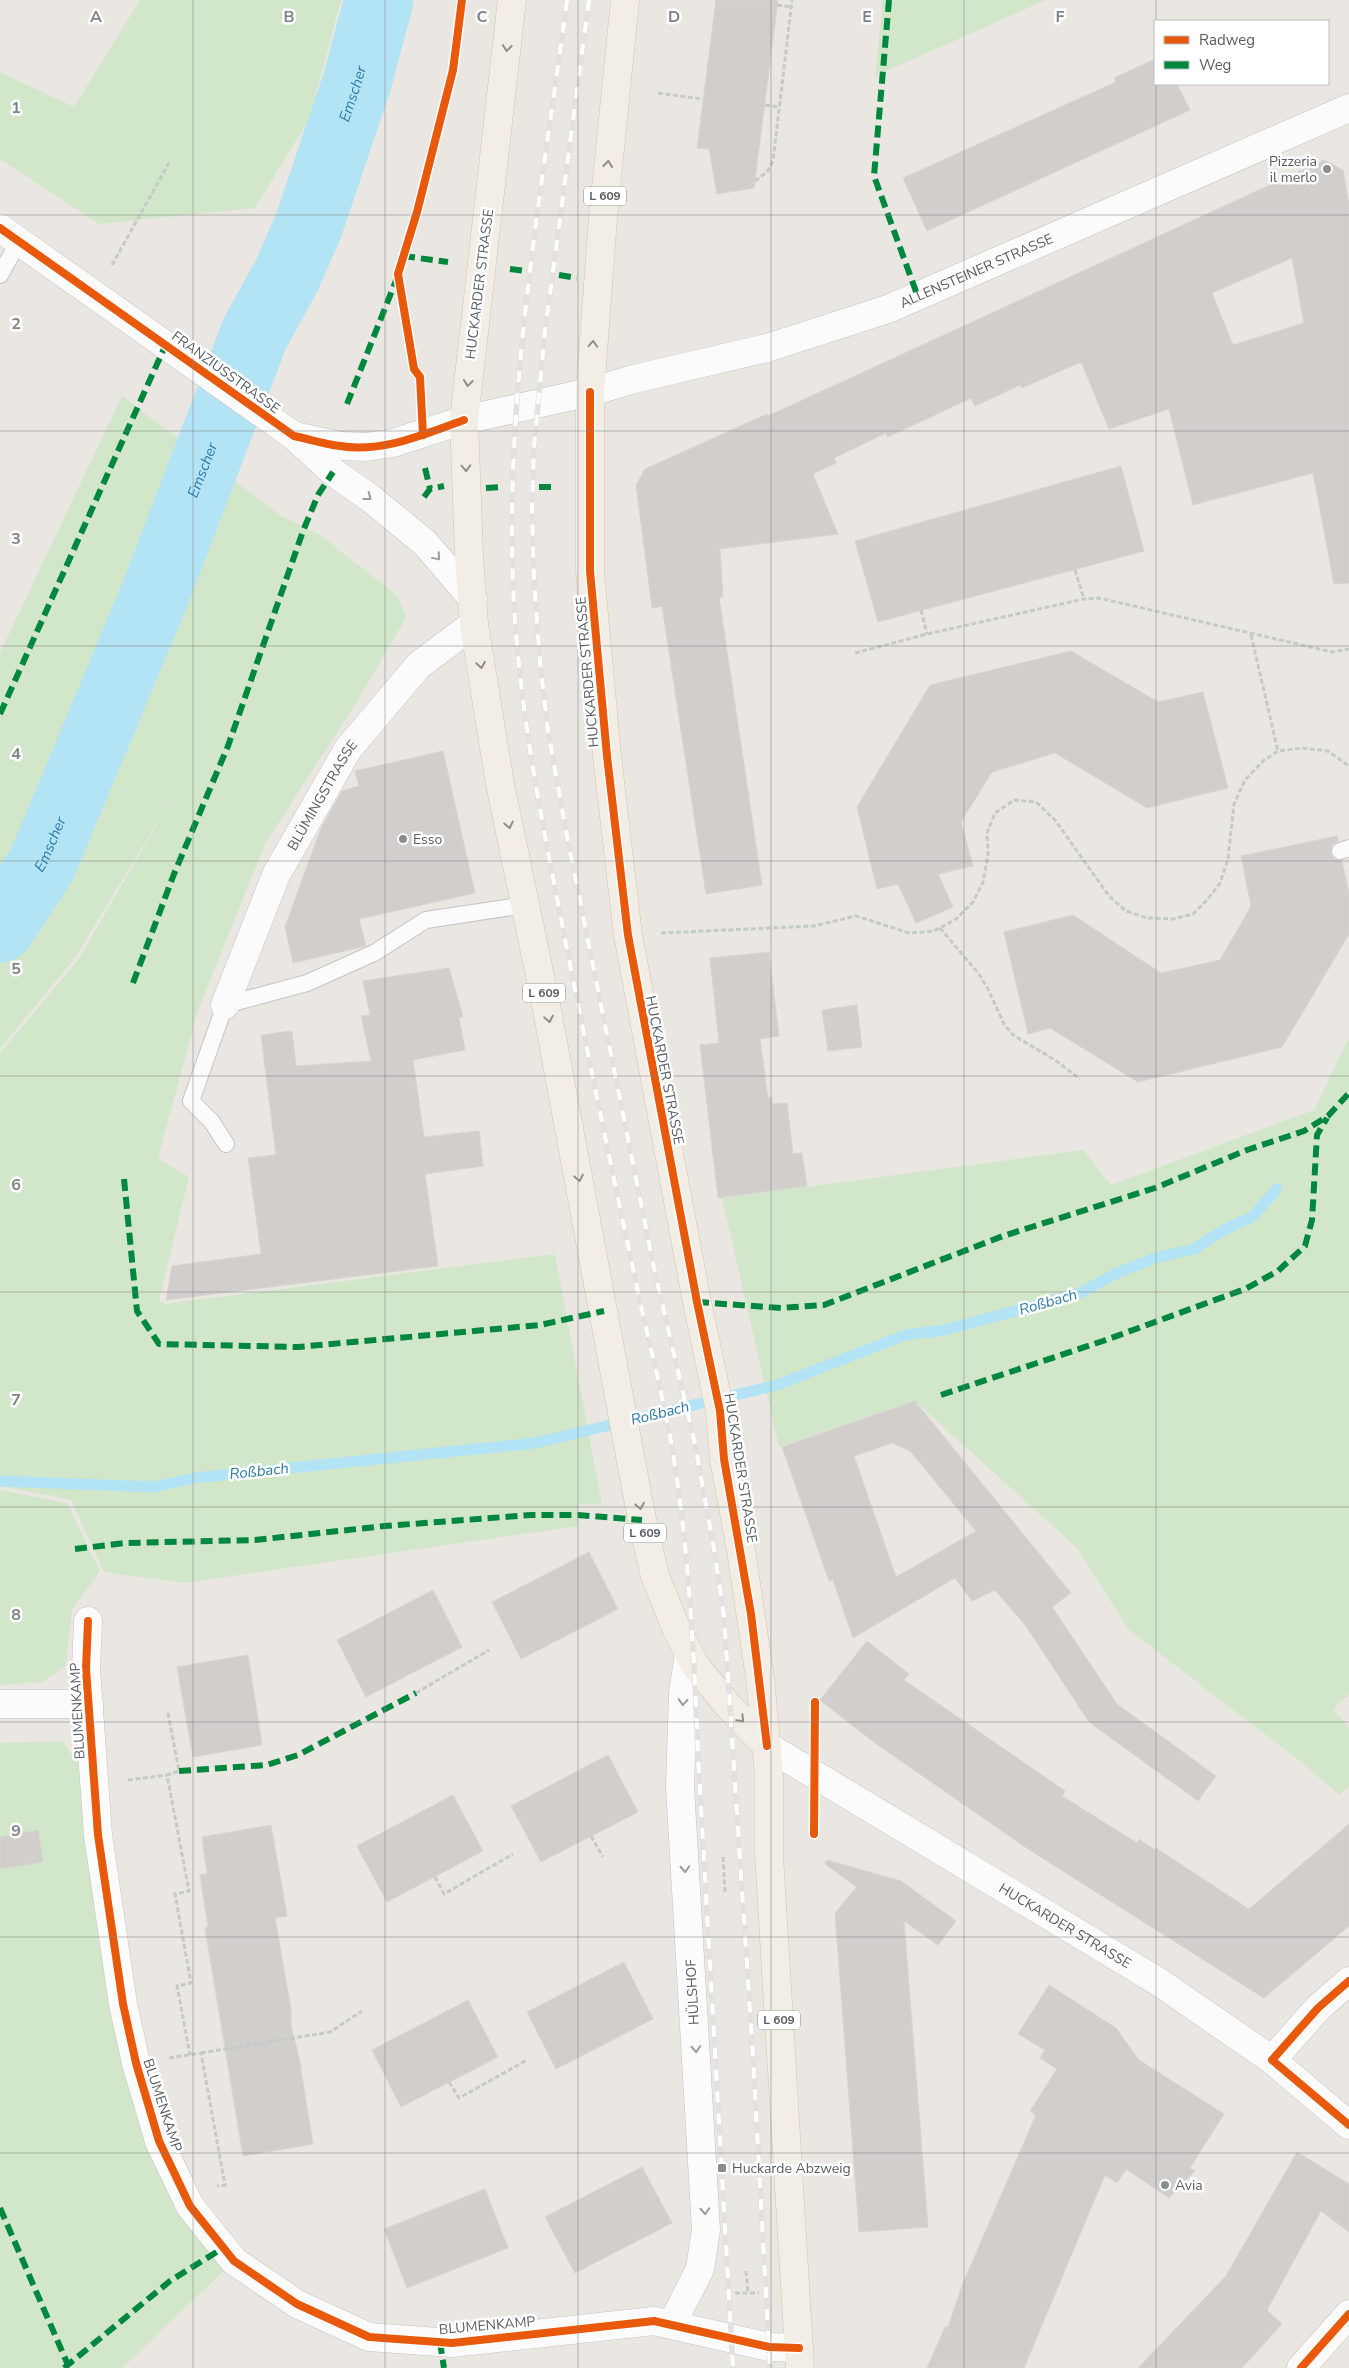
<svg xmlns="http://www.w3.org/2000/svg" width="1349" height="2368" viewBox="0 0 1349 2368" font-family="'Nunito Sans',sans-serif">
<rect width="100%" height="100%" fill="#eae6e2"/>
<!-- green -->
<g fill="#d2e7ca">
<path d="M140,0h201l-32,119 -54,89 -156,16 -99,-65v-87l74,35z"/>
<path d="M883,0h163l-171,76z"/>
<path d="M122,396l161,121 37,18 78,61 8,22 -50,85 -91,141 -67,166 -40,148 31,19 -30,123 6,4 390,-50 47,251 -24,-1v22l-394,57 -80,-11 -33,-72 -71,-14v-433l78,-93 98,-168 -102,167 -74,90v-396z"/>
<path d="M1349,1038v656l-16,15 16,19v58l-10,9 -34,-30 -176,-135 -52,-82 -162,-147 -136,46 -57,-249 361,-48 28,35 203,-75z"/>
<path d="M0,1490l67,13 33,68 -28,38 -6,56 -23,17 -43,3z"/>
<path d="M62,1741l31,43 66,357 75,120 -112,107h-122v-625z"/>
</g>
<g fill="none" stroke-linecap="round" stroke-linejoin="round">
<!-- stream -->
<path stroke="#b3e4f6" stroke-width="11" d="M0,1481l154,6 40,-9 341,-35 242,-58 128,-50 40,-5 135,-37 37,-20 38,-15 39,-9 28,-18 31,-15 24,-27"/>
<!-- river -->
<path stroke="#b3e4f6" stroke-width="69" id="s1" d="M0,928l42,-64 113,-270 100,-261 32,-58 21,-48 49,-145 22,-82"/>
</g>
<!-- building -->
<g fill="#d1cecc" stroke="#d8d5d1" fill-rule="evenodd">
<path d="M716,0h62l-24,188 -37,6 -8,-45 -12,-1z"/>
<path d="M1155,59v25h22l13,26 -263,121 -24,-53 213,-96 -2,-4z"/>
<path d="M1324,160l19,10 6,35v378l-15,1 -21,-111 -120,32 -24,-96 -60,20 -28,-67 -59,26 -2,-3 -45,21 -4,-8 -83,39 -2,-4 -52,25 2,5 -23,11 25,60 -118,15 3,48h-4l43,288 -56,9 -44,-288 -10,2 -16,-123 9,-16 122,-55 1,2zM1292,258l12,65 -71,22 -21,-52z"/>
<path d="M1121,466l23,85 -266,71 -23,-81z"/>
<path d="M1071,651l87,51 45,-10 25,96 -81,20 -92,-55 -63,19 -31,50 12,44 -35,8 15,33 -37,16 -18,-39 -21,5 -20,-82 73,-122z"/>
<path d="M443,751l32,142 -116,26 7,27 -73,17 -8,-36 36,-99 21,-37 17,-5 -4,-15z"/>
<path d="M1337,836l1,5 -6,4 -2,9 4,5 8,2 7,33v40l-67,113 -144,35 -88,-54 -22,6 -24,-102 69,-17 88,58 59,-13 31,-54 -10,-50z"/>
<path d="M769,952l10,84 -19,3 8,59 4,-1v7l15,-1 6,51 9,-1 5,33 -89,12 -18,-153 19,-2 -9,-85z"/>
<path d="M449,968l14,49 -4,1 6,32 -52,10 11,77 55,-6 4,35 -58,8 13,92 -272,34 6,-34 89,-12 -13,-96 28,-3 -15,-120 31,-4 4,35 75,-5 -10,-45 9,-1 -7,-34z"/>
<path d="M857,1005l5,42 -34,4 -6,-41z"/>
<path d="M915,1401l156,192 -19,14 65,97 99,72 -18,25 -109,-79 -63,-96 -31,-36 -23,11 -17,-23 -102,60 -20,-58 -4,1 -47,-134zM892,1443l18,8 66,80 -80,46 -42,-121z"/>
<path d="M589,1552l29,57 -97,50 -29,-57z"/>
<path d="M433,1590l29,57 -96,50 -29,-57z"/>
<path d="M867,1641l42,33 -5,6 161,111 -3,5 75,47 2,-4 16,11 1,-2 93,61 100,-85v102l-85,72 -236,-149 -153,-106 -55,-43z"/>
<path d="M248,1655l14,90 -69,12 -16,-90z"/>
<path d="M608,1755l30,57 -97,50 -30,-56z"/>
<path d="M453,1795l30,56 -96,51 -30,-56z"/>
<path d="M271,1825l16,91 -12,2 16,91v17l8,31 14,87 -70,12 -38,-228 3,-1 -8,-52 7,-1 -5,-37z"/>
<path d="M38,1830l5,32 -43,7v-32z"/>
<path d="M827,1860l74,21 55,40 -18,24 -34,-24 24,306 -69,5 -24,-319 22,-26 -32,-23z"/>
<path d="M624,1962l29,57 -97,50 -29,-57z"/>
<path d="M1049,1985l67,43 23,32 85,54 -34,54 5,3 -26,27 -43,-29 -9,14 -12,-8 -81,193h-97l18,-41h3l15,-44 73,-168 -6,-4 27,-42 -17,-11 5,-8 -27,-16z"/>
<path d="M468,2000l30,57 -97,50 -29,-57z"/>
<path d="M1297,2152l52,32v48l-28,-21 -54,99 15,14 -40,44h-104l88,-92z"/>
<path d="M642,2167l30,56 -97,50 -30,-56z"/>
<path d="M485,2189l23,59 -101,40 -23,-59z"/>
</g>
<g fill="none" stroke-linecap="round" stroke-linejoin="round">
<defs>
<g id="lane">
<path d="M0,275l19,-34"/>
<path d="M1340,851l9,-3"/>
<path d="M226,1144l-14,-22 -21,-21 34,-96 82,-22 67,-30 52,-33 99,-15"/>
</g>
<g id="street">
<path id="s2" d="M590,392l44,-13 133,-31 121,-39 461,-201"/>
<path id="s3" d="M225,1005l51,-130 72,-126 71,-84 55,-41"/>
<path d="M88,1621l-2,48 12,166 25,169 13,59 23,78 31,65 44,55 63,43 72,33 83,6 202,-22 115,26 30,1"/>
<path d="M0,1704h89"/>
<path d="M1272,2060l46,-52 31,-27"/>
<path d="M672,2324l28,-55 6,-39 -26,-443 3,-94 6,-39"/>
<path d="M1301,2368l48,-54"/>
</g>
<g id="secondary">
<path d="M0,228l294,208 39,36 37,26 55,45 48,56"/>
<path d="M294,436l47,10 25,1 27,-4 71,-23 126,-28"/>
<path id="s4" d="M767,1746l392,236 113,78 77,65"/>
</g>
<g id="primary">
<path d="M512,0l-48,420 5,135 5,69 26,160 46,221 96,515 13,56 21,52 19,37 36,44 36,37"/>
<path d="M625,0l-22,218 -13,174v179l17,185 21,179 69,367 23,109 4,48 17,91 19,128 9,97v80l31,513"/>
</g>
</defs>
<!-- lane casing -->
<use href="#lane" stroke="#c5c3c3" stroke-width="18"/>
<!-- street casing -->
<use href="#street" stroke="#c5c3c3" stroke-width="29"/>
<!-- secondary casing -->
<use href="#secondary" stroke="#c5c5c4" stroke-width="29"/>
<!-- primary casing -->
<use href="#primary" stroke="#d4c3ad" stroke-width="29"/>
<!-- path -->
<g stroke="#c4cbc6" stroke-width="3" stroke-dasharray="5 2.5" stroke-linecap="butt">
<path d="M715,0h1"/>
<path d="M777,5l14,2"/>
<path d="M658,93l45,6"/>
<path d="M765,105l14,2"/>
<path d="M755,181l12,-9 6,-11 19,-161"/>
<path d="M112,265l58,-104"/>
<path d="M1075,570l9,29"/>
<path d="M921,610l6,24"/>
<path d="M1251,635l27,116"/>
<path d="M855,653l72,-19 157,-35 15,-1 233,54 17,-3"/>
<path d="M940,928l39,46 9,15 16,35 9,11 42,25 25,19"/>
<path d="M661,933l153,-7 42,-10 53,17 25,-2 22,-12 17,-17 10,-20 5,-27 -1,-22 8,-20 19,-13 22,2 19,18 54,76 17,15 21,7 26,1 20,-5 14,-14 13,-17 8,-24 6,-55 11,-24 18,-19 15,-10 23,-3 27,3 21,15"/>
<path d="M416,1693l73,-43"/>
<path d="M168,1713l11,58 -12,4 22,116 -14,3 16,89 -14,3 13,69"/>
<path d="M128,1780l39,-5"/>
<path d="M591,1836l12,21"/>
<path d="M723,1857l2,35"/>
<path d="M435,1877l9,17 69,-40"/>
<path d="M201,2053l129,-21 32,-21"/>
<path d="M169,2058l32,-5 24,132 -8,1"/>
<path d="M449,2082l10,16 68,-38"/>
<path d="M746,2271l2,22"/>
<path d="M735,2293h24"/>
</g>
<!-- lane -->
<use href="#lane" stroke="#fcfbfb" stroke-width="16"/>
<!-- street -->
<use href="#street" stroke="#fcfbfb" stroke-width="28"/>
<!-- secondary -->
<use href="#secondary" stroke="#fcfbfb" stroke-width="28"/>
<!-- primary -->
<use href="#primary" stroke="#f2ede5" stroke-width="28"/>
<defs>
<g id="rail">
<path d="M567,0c-29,220 -72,442 -48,665 9,89 27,176 44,264 23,116 47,233 72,349 12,58 28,116 38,175 16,100 21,200 25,301l35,614"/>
<path d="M589,0l-44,331 -11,116 -2,64 2,70 6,81 8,69 19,105 88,437 40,171 19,105 10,67 29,441 17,311"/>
</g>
</defs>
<!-- rail casing -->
<use href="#rail" stroke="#e2e1e0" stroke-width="5.5"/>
<!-- rail -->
<use href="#rail" stroke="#fff" stroke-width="4" stroke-dasharray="11" stroke-linecap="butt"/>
<!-- quiet -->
<g stroke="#00873e" stroke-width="6" stroke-dasharray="12 6" stroke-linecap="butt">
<path d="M889,0l-15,176 44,121"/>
<path d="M403,256l45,6"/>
<path d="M510,269l15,2"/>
<path d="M559,275l18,3"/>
<path d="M347,404l50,-126"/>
<path d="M425,468l5,21"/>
<path d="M539,487h14"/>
<path d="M486,488l16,-1"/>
<path d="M424,497l6,-8 14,-3"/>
<path d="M0,714l166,-370"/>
<path d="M133,983l41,-109 54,-128 75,-215 15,-36 15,-23"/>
<path d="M124,1179l13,132 22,33 139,3 242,-22 64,-14"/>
<path d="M697,1302l84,6 43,-3 179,-69 152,-48 92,-38 57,-19 24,-15 21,-23"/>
<path d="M941,1395l162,-54 142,-52 33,-18 27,-25 7,-26 5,-85 10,-17"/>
<path d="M75,1549l50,-6 130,-3 130,-14 146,-11h47l64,5"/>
<path d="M179,1771l88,-6 31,-10 118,-62"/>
<path d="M0,2208l68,157"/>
<path d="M440,2342l4,26"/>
<path d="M64,2368l106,-87 53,-33"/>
</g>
<defs>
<g id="cycleway">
<path d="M0,228l294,208c15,3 30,8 46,10 42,7 85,-12 124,-26"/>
<path d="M590,392v179l17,185 21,179 69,367 23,109 4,48 27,155 16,132"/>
<path d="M423,435l-3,-58 -6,-8 -16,-95 19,-62 36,-142 9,-70"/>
<path d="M88,1621l-2,48 12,166 25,169 13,59 23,78 31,65 44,55 63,43 72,33 83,6 202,-22 115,26 30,1"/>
<path d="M814,1834l1,-132"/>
<path d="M1349,1981l-31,27 -46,52 77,65"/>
<path d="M1301,2368l48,-54"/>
</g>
</defs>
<!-- cycleway casing -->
<use href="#cycleway" stroke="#fff" stroke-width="11"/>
<!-- cycleway -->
<use href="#cycleway" stroke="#e8590c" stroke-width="8"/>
</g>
<!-- one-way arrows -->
<defs><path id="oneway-chevron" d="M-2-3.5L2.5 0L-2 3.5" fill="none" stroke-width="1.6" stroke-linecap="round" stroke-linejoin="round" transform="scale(1.25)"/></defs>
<g stroke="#8d8f8f">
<use href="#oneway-chevron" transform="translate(507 48) rotate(96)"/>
<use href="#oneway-chevron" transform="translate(608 164) rotate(-84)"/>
<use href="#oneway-chevron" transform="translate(593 344) rotate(-86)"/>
<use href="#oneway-chevron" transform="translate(468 383) rotate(96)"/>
<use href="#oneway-chevron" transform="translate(466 468) rotate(88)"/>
<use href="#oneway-chevron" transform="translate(481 665) rotate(81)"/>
<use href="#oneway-chevron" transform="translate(509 825) rotate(78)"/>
<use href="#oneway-chevron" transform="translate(549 1019) rotate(79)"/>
<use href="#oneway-chevron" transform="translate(579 1178) rotate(79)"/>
<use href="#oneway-chevron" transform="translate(640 1506) rotate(79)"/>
<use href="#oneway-chevron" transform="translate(741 1719) rotate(46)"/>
</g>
<g stroke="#999c9f">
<use href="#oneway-chevron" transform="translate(368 497) rotate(37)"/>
<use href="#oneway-chevron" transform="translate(437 557) rotate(50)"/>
<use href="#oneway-chevron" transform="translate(683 1702) rotate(94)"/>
<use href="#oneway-chevron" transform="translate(685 1869) rotate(87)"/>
<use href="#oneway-chevron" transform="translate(696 2049) rotate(87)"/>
<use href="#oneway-chevron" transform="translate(705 2211) rotate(87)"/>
</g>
<!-- grid -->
<path fill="none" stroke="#808385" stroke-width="1" stroke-opacity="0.55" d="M193,0v2368M385,0v2368M578,0v2368M771,0v2368M964,0v2368M1156,0v21M1156,84v2284M0,215h1349M0,431h1349M0,646h1349M0,861h1349M0,1076h1349M0,1292h1349M0,1507h1349M0,1722h1349M0,1937h1349M0,2153h1349"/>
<!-- markers -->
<g fill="#8a8d8e" stroke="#fff" stroke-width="2">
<circle cx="1327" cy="169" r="5"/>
<circle cx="403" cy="839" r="5"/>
<rect x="717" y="2163" width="10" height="10" rx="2.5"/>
<circle cx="1165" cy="2185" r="5"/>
</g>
<g text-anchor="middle" stroke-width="5" stroke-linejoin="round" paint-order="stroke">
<!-- shield labels -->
<g fill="#fff" stroke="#898e90" stroke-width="1">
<rect x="584" y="186.5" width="42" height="19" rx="4"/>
<rect x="523" y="983.5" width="42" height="19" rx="4"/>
<rect x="624" y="1523.5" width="42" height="19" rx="4"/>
<rect x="758" y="2010.5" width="42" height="19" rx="4"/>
</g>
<g font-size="12" font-weight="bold" fill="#575d61">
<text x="605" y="200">L 609</text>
<text x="544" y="997">L 609</text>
<text x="645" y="1537">L 609</text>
<text x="779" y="2024">L 609</text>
</g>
<!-- poi labels -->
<g font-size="14" fill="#575d61" stroke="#fff" text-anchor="start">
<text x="1317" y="166" text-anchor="end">Pizzeria<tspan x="1317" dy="16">il merlo</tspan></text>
<text x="413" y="844">Esso</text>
<text x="732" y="2173">Huckarde Abzweig</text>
<text x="1175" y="2190">Avia</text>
</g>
<!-- street labels -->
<g font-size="14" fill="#575d61" stroke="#fff">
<text dy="5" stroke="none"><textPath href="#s2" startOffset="406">ALLENSTEINER STRASSE</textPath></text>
<text transform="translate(479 284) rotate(-83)" y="5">HUCKARDER STRASSE</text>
<text transform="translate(226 372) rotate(36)" y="5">FRANZIUSSTRASSE</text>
<text transform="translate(587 672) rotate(-95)" y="5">HUCKARDER STRASSE</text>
<text dy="5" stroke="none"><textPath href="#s3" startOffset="232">BLÜMINGSTRASSE</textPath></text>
<text transform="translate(665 1070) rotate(79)" y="5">HUCKARDER STRASSE</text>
<text transform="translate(741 1468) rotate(81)" y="5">HUCKARDER STRASSE</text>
<text transform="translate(77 1711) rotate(-93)" y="5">BLUMENKAMP</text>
<text dy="5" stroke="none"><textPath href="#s4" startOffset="348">HUCKARDER STRASSE</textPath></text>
<text transform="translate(692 1992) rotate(-93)" y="5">HÜLSHOF</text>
<text transform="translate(163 2105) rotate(72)" y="5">BLUMENKAMP</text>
<text transform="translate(487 2325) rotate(-5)" y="5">BLUMENKAMP</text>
</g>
<!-- water labels -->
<g font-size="15" font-style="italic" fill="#2e7ba7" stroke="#fff">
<text dy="5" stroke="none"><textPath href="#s1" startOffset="908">Emscher</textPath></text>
<text dy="5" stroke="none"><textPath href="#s1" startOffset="502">Emscher</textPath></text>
<text dy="5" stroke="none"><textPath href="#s1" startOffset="98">Emscher</textPath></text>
<text transform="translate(1048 1302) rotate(-16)" y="5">Roßbach</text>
<text transform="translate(660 1413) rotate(-14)" y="5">Roßbach</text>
<text transform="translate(259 1471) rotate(-6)" y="5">Roßbach</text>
</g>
</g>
<g font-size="16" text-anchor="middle" font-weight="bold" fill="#808385" stroke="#fff" stroke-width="5" stroke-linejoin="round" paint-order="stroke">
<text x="96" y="22">A</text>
<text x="289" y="22">B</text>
<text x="482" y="22">C</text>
<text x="674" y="22">D</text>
<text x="867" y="22">E</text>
<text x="1060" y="22">F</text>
<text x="16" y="113">1</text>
<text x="16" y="329">2</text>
<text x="16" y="544">3</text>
<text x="16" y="759">4</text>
<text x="16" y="974">5</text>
<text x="16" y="1190">6</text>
<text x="16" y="1405">7</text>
<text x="16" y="1620">8</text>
<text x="16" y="1836">9</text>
</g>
<!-- legend -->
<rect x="1154" y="20" width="175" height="65" fill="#ffffff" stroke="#bcbec0"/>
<rect x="1164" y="36" width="25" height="8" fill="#e8590c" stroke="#bcbec0"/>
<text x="1199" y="45" font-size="15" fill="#575d61">Radweg</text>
<rect x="1164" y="61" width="25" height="8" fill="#00873e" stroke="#bcbec0"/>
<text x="1199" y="70" font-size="15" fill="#575d61">Weg</text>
</svg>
